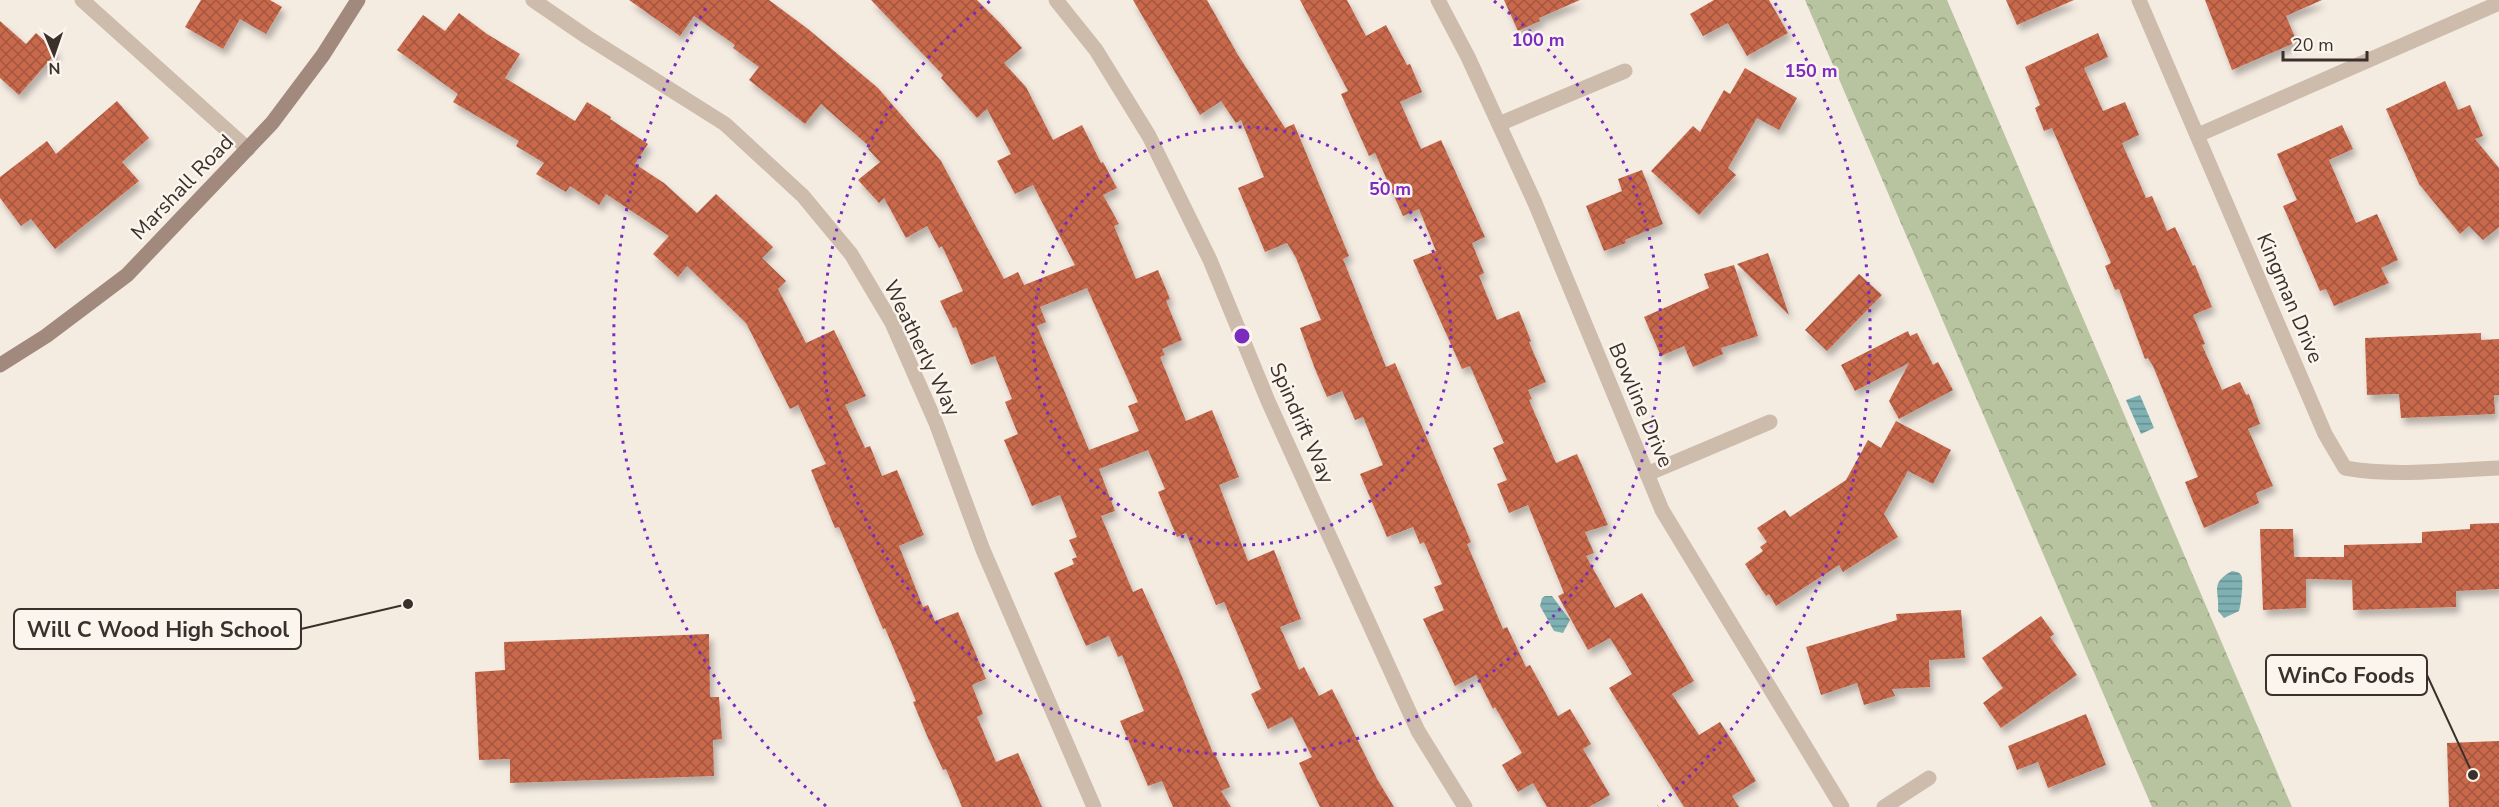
<svg xmlns="http://www.w3.org/2000/svg" width="2499" height="807" viewBox="0 0 2499 807" font-family="'Nunito Sans',sans-serif">
<defs>
<pattern id="park-crowns" width="20" height="18" patternUnits="userSpaceOnUse" patternTransform="scale(1.5)"><rect width="20" height="18" fill="#b8c4a0"/><path d="M2 6a3 3 0 1 1 6 0M12 15a3 3 0 1 1 6 0" fill="none" stroke="#97a083"/></pattern>
<pattern id="water-rules" width="6" height="5" patternUnits="userSpaceOnUse" patternTransform="scale(1.5)"><rect width="6" height="5" fill="#7fb0b2"/><path d="M0 2.5h6" fill="none" stroke="#699091"/></pattern>
<pattern id="building-cross-hatch" width="8" height="8" patternUnits="userSpaceOnUse" patternTransform="scale(1.5)"><rect width="8" height="8" fill="#c8694b"/><path d="M0 0l8 8M0 8l8-8" fill="none" stroke="#a4573f"/></pattern>
<filter id="shadow"><feDropShadow dx="3.5" dy="6" stdDeviation="3" flood-color="#0004"/></filter>
</defs>
<rect width="100%" height="100%" fill="#f4ebe1"/>
<!-- park -->
<path fill="url(#park-crowns)" d="M1805,0h142l345,807h-140z"/>
<!-- water -->
<g fill="url(#water-rules)">
<path d="M2140,395l14,33 -13,6 -15,-34z"/>
<path d="M2232,571c4,1 6,0 9,4 3,4 0,31 -2,36l-15,7 -6,-7c2,-21 -9,-27 14,-40z"/>
<path d="M1545,596h7l18,24 -7,13 -9,-2 -14,-25 2,-8z"/>
</g>
<!-- building -->
<g fill="url(#building-cross-hatch)" fill-rule="evenodd" filter="url(#shadow)">
<path d="M201,0h69l12,7 -16,27 -26,-15 -17,30 -38,-22z"/>
<path d="M629,0h140l39,29 70,59 63,73 63,118 14,-7 6,13 51,-20 -42,-80 -18,9 -18,-33 14,-7 -24,-45 -10,9 -36,-40 2,-3 -72,-75h106l24,24 21,24 -18,15 22,24 27,53 29,-15 19,38 2,-1 14,26 -14,7 16,29 -5,2 22,53 22,-9 12,29 -4,2 16,39 -20,9 3,6 -5,2 26,64 26,-11 27,67 -20,8 29,76 26,-11 27,69 -21,8 19,43 5,-3 15,29 13,-7 45,90 17,28h-74l-21,-44 13,-6 -20,-40 -24,12 -17,-35 10,-5 -37,-87 -8,3 -30,-72 -9,4 -19,-45 7,-3 -17,-39 -49,19 16,42 -14,5 32,76 9,-4 36,79 35,86 1,-1 16,35 -9,4 10,16h-58l-11,-26 -14,5 -28,-65 24,-10 -22,-56 -4,2 -9,-21 -23,10 -12,-27 -20,-46 20,-9 -2,-5 5,-2 -8,-17 8,-3 -17,-42 -28,11 -28,-66 14,-6 -13,-32 7,-3 -17,-43 -24,9 -15,-38 -3,1 -13,-27 23,-10 -21,-45 -3,2 -12,-22 -21,12 -22,-40 -5,5 -21,-23 22,-18 -12,-13 2,-2 -49,-43 -16,20 -56,-44 10,-13 -26,-19 2,-3 -41,-29 -14,20zM1087,288l51,114 -10,4 11,25 -50,19 -52,-124 9,-4 -6,-15z"/>
<path d="M1133,0h74l31,55 47,73 9,-4 55,132 -6,3 43,108 9,-4 76,179 -4,2 36,85 4,-2 19,40 4,-2 28,51 12,-7 21,35 -8,5 27,46 -21,12h-42l-14,-24 -15,9 -16,-27 20,-12 -27,-46 -2,2 -17,-34 -21,11 -32,-67 21,-9 -10,-23 8,-3 -18,-42 -4,2 -7,-17 -26,10 -27,-63 23,-9 -20,-48 -8,3 -13,-29 -15,6 -12,-28 -15,-41 21,-8 -25,-62 -9,-15 -22,9 -27,-64 26,-11 -23,-57 -5,3 -15,-22 -21,14z"/>
<path d="M1300,0h47l19,36 20,-11 21,40 3,-1 12,28 -22,10 21,47 20,-9 44,97 -13,6 12,30 -5,3 18,44 22,-9 12,30 -2,1 17,40 -18,8 4,9 -3,1 27,63 21,-9 31,71 -23,7 9,21 -8,3 29,52 27,-15 52,88 -22,13 27,41 21,-13 16,25 20,34 -24,15 7,11h-55l-75,-119 23,-14 -22,-36 -22,12 -30,-54 6,-3 -36,-88 -19,8 -12,-29 10,-4 -14,-32 11,-5 -34,-77 -8,3 -49,-109 23,-9 -17,-42 -16,7 -28,-63 -6,3 -28,-62 7,-3z"/>
<path d="M1504,0h76l-41,18 1,3 -22,10z"/>
<path d="M1714,0h55l19,33 -41,23 -19,-33 -25,13 -13,-22z"/>
<path d="M2006,0h68l-57,25z"/>
<path d="M2205,0h117l-36,16 11,26 -65,28z"/>
<path d="M459,13l28,21 33,20 -15,24 70,43 12,-19 24,15 -1,2 38,25 -13,20 29,19 33,30 19,-19 57,53 -11,11 24,23 -8,8 28,54 28,-13 32,66 -21,9 20,43 5,-2 12,30 15,-6 27,65 -25,11 24,61 5,-2 7,16 23,-9 17,40 11,27 -14,6 11,29 -6,3 19,45 22,-9 24,54h-80l-16,-38 -3,1 -15,-32 -15,-36 3,-1 -31,-73 -2,1 -44,-102 -4,1 -24,-58 15,-6 -28,-59 -8,4 -44,-86 -59,-57 -9,11 -25,-23 16,-18 -63,-42 -7,11 -29,-19 -4,6 -30,-18 8,-11 -28,-17 3,-5 -66,-39 5,-8 -61,-44 26,-35 22,16z"/>
<path d="M0,21l26,23 10,-11 21,19 -38,43 -19,-17z"/>
<path d="M2098,33l10,24 -24,11 19,43 22,-9 14,33 -17,8 24,55 6,-2 15,35 8,-4 18,39 2,-1 17,42 -19,8 12,29 -3,1 20,45 18,-8 6,13 3,-1 11,30 -12,5 25,57 -17,7 3,10 -55,25 -19,-46 13,-5 -45,-111 -5,-8 -3,1 -26,-70 -4,1 -10,-24 6,-3 -59,-135 -8,3 -9,-23 5,-3 -15,-38z"/>
<path d="M1745,68l52,30 -18,32 -22,-12 -29,50 8,7 -37,40 -48,-44 42,-45 7,6 24,-42 6,4z"/>
<path d="M2445,81l13,29 12,-5 13,31 -8,3 24,29v59l-16,13 -14,-14 -9,8 -41,-50 -33,-75z"/>
<path d="M117,101l32,37 -27,24 17,19 -84,68 -24,-30 -10,7 -21,-28v-21l47,-36 9,13z"/>
<path d="M2342,125l11,24 -24,11 27,63 21,-9 21,46 -17,8 8,15 -55,23 -8,-17 -6,2 -37,-85 14,-6 -20,-46z"/>
<path d="M1642,170l21,54 -38,16 1,3 -22,8 -18,-45 36,-15 -4,-12z"/>
<path d="M1768,253l21,62 -52,-51z"/>
<path d="M1734,265l24,71 -37,12 2,6 -30,13 -9,-21 -23,10 -17,-39 65,-29 -5,-14z"/>
<path d="M1859,274l23,21 -55,56 -22,-21z"/>
<path d="M1908,331l2,5 7,-3 16,32 5,-3 15,28 -54,29 -10,-18 20,-38 -54,28 -14,-26z"/>
<path d="M2481,333v7l18,-1v56h-5l1,19 -94,4 -2,-24 -32,1 -2,-57z"/>
<path d="M1896,421l55,29 -18,34 -25,-13 -24,43 14,23 -55,35 -4,-7 -63,41 -7,-12 -3,2 -21,-32 18,-13 -3,-4 7,-5 -10,-14 28,-18 5,7 56,-37 22,-40 13,8z"/>
<path d="M2499,523v66l-43,2v16l-103,3 -1,-30 -46,-1v29l-43,2 -3,-81h33l1,28h50v-12l78,-2v-11l48,-3v-5z"/>
<path d="M1961,610l4,48 -36,2 1,27 -38,2 3,7 -31,9 -7,-22 -36,12 -15,-48 91,-27 -1,-6z"/>
<path d="M2041,616l13,18 -4,3 27,38 -76,53 -18,-25 20,-15 -21,-30z"/>
<path d="M709,634l1,63h9l3,42 -9,1 1,36 -204,7v-24l-31,1 -4,-88 30,-2 -1,-28z"/>
<path d="M2086,714l20,51 -58,23 -10,-26 -21,8 -9,-24z"/>
<path d="M2499,741v66h-50l-2,-64z"/>
</g>
<g fill="none" stroke-linecap="round" stroke-linejoin="round">
<!-- street -->
<g stroke="#cdbbac" stroke-width="15">
<path d="M82,0l166,149"/>
<path d="M533,0l54,37 138,87 78,72 48,58 41,69 44,100 47,127 111,257"/>
<path d="M1056,0l40,50 53,86 61,124 58,141 150,330 47,76"/>
<path d="M1438,0l30,57 67,146 127,307 180,297"/>
<path d="M2139,0l186,434 20,34c50,9 103,2 154,0"/>
<path d="M1499,124l126,-53"/>
<path d="M2198,135l301,-132"/>
<path d="M1647,474l123,-52"/>
<path d="M1884,807l45,-29"/>
</g>
<!-- secondary -->
<path stroke="#a18a7d" stroke-width="15" d="M0,365l46,-29 81,-61 145,-152 51,-68 35,-55"/>
</g>
<!-- distance rings -->
<g fill="none" stroke="#7b2cbf" stroke-width="3" stroke-dasharray="3 6">
<circle cx="1242" cy="336" r="209"/>
<path d="M1494 1A419 419 0 1 1 990 1"/>
<path d="M826 806A628 628 0 0 1 709 3M1775 3A628 628 0 0 1 1658 806"/>
</g>
<g text-anchor="middle" stroke-width="5" stroke-linejoin="round" paint-order="stroke">
<!-- street labels -->
<g font-size="21" fill="#3b302b" stroke="#fbf5ee">
<text transform="translate(182 187) rotate(-46)" y="7">Marshall Road</text>
<text transform="translate(2290 298) rotate(67)" y="7">Kingman Drive</text>
<text transform="translate(922 348) rotate(64)" y="7">Weatherly Way</text>
<text transform="translate(1641 405) rotate(67)" y="7">Bowline Drive</text>
<text transform="translate(1302 423) rotate(66)" y="7">Spindrift Way</text>
</g>
</g>
<circle cx="1242" cy="336" r="9" fill="#7b2cbf" stroke="#fbf5ee" stroke-width="3"/>
<g font-size="18" text-anchor="middle" font-weight="bold" fill="#7b2cbf" stroke="#fbf5ee" stroke-width="5" stroke-linejoin="round" paint-order="stroke">
<text x="1538" y="46">100 m</text>
<text x="1811" y="77">150 m</text>
<text x="1390" y="195">50 m</text>
</g>
<!-- callouts -->
<path fill="none" stroke="#3b302b" stroke-width="2" d="M408 604L301 629M2473 775L2427 675"/>
<g fill="#3b302b" stroke="#fbf5ee" stroke-width="2">
<circle cx="408" cy="604" r="6"/>
<circle cx="2473" cy="775" r="6"/>
</g>
<g fill="#fbf5ee" stroke="#3b302b" stroke-width="2">
<rect x="14" y="609" width="287" height="40" rx="6"/>
<rect x="2266" y="655" width="161" height="40" rx="6"/>
</g>
<g font-size="22" text-anchor="middle" font-weight="bold" fill="#3b302b">
<text x="158" y="637">Will C Wood High School</text>
<text x="2346" y="683">WinCo Foods</text>
</g>
<!-- north arrow -->
<g transform="translate(54 54) rotate(178)" stroke="#fbf5ee" stroke-width="4.5" paint-order="stroke">
<path d="M0-4.5L10 22L0 15L-10 22Z" fill="#3b302b"/>
<text y="-9" font-size="16" font-weight="bold" text-anchor="middle" fill="#3b302b">N</text>
</g>
<!-- scale -->
<path d="M2283 51v9h84v-9" fill="none" stroke="#3b302b" stroke-width="3"/>
<text x="2292" y="51" font-size="18" fill="#3b302b" stroke="#fbf5ee" stroke-width="4.5" paint-order="stroke">20 m</text>
</svg>
